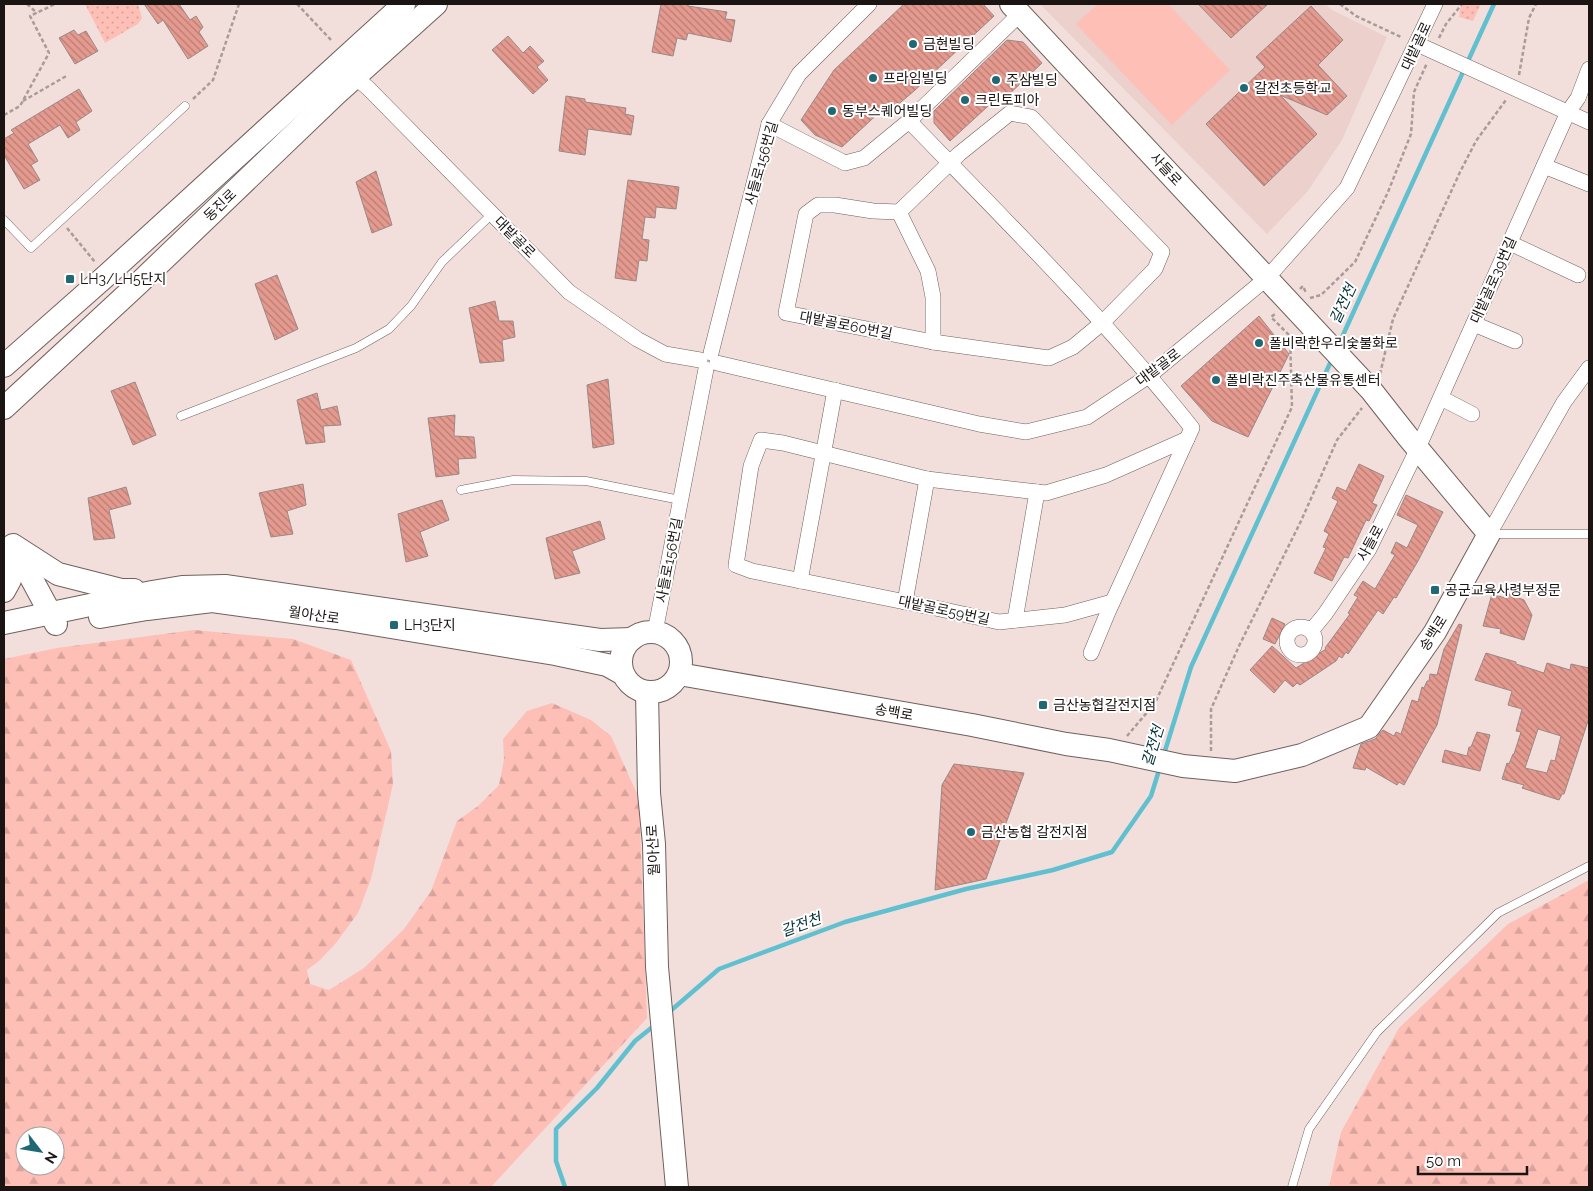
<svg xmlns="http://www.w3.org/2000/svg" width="1593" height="1191" viewBox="0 0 1593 1191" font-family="Raleway,'Noto Sans KR',sans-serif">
<defs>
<pattern id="forest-firs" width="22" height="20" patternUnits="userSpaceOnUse" patternTransform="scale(1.25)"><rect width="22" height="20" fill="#febfb6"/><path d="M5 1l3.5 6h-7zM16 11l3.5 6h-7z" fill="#d9a39c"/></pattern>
<pattern id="park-dots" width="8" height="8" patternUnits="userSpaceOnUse" patternTransform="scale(1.25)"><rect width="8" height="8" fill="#febfb6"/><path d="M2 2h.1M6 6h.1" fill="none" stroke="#d9a39c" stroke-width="1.8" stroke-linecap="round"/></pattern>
<pattern id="building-back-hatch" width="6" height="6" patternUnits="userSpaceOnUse" patternTransform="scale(1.25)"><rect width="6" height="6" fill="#e59a8f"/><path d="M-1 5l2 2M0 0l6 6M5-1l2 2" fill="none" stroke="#b97c74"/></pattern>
</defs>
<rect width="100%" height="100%" fill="#f2dfdc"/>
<!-- built -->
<path fill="#ebd0cb" d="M1040,4h285l7,6 55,27 -45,103 -35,52 -40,42z"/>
<!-- grass -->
<path fill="#febfb6" d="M1098,4h70l62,66 -58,55 -96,-101z"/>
<!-- forest -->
<g fill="url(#forest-firs)" fill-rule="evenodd">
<path d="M194,630l99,9 58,21 40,91 2,33 -22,95 -13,34 -22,30 -17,18 -12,9 3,14 19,6 35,-22 40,-39 27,-38 26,-70 21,-15 21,-21 5,-26 -1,-20 24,-28 25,-8 39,17 20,16 28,62 8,220 -156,169h-487v-528l53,-11zM25,1136h30v30h-30z"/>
<path d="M1589,880v307h-260l12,-55 58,-104 109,-104z"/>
</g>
<!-- park -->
<g fill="url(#park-dots)">
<path d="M85,4h53l4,14 -4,6 -33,19z"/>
<path d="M1461,4h20l-8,17 -14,-4z"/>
</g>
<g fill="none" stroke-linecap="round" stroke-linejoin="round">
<!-- stream -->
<g stroke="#61c0cf" stroke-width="4.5">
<path d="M1338,346l156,-342"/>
<path d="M1164,754l27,-87 141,-308"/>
<path d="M668,1013l51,-44 126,-47 121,-33 87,-19 59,-18 39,-56 9,-29"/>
<path d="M565,1187l-9,-26v-32l41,-41 38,-47 20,-16"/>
</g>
</g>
<!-- building -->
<g fill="url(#building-back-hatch)" stroke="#9a8885" fill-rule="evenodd">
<path d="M144,4h35l11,16 6,-4 7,11 -4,5 9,14 -20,13 -25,-39 -5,4z"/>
<path d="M661,4h27v2l39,6 -2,7 10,1 -4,22 -43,-9 -2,7 -9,-2 -4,18 -21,-4z"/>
<path d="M904,4h79l11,12 -80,75 -26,22 -4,-5 -42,39 -27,-12 -14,-15 33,-50z"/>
<path d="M1198,4h70l-37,34z"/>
<path d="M1311,6l32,34 -25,25 29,31 -20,19 -47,-20 37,39 -53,52 -58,-62 59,-57 -9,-10z"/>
<path d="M74,30l4,5 8,-4 12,20 -23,13 -16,-26z"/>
<path d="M508,36l15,17 7,-7 14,15 -7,6 11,13 -15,14 -41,-44z"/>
<path d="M1007,40l16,2 19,21 -39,37 -4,-4 -49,45 -16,-18v-12z"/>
<path d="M79,89l13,22 -16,11 4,8 -12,8 -8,-13 -32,19 10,17 -7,4 9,15 -16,9 -20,-34v-16l10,-6 -3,-3z"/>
<path d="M566,96l19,3v3l41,6 -1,6 9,2 -3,19 -43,-6 -3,26 -26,-4z"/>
<path d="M376,171l16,54 -20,8 -16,-51z"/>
<path d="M628,180l51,7 -3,22 -20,-2 -1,11 -10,-1 -3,22 7,1 -2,21 -8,-1 -3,21 -21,-3z"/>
<path d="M277,275l21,54 -23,11 -20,-56z"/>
<path d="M495,301l4,20h14l2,16 -13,3 2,21 -24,2 -11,-55z"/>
<path d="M1259,316l30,38 -41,83 -36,-16 -31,-35z"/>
<path d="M608,379l6,65 -21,4 -6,-63z"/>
<path d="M135,382l21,53 -23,10 -22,-54z"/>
<path d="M317,393l4,17 16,-4 4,19 -18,1 2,16 -19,2 -9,-44z"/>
<path d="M455,415l-1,21 20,1 2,21 -18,1 1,15 -23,3 -8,-59z"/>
<path d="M1359,464l25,12 -12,27 5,2 -8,16 -3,-1 -18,38 -4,-1 -12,24 -18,-8 12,-25 -3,-1 6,-13 -5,-3 14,-30 -6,-3 5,-11 9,4z"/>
<path d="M303,484l3,21 -19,6 6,23 -22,3 -12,-44z"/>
<path d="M126,487l5,17 -22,6 6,28 -21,2 -6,-42z"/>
<path d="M1406,495l37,17 -25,49 -22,37 -2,-1 -11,17 -5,-4 -30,44 -2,-2 -4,6 -3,-2 -3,5 -36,24 -3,-2 -4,4 -8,-7 -11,13 -24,-23 22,-24 24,22 30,-19 -1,-1 25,-34 -2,-1 10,-16 -4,-2 9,-14 12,8 20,-34 -4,-2 5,-11 11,6 11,-23 -21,-10z"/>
<path d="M442,500l7,20 -29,12 8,24 -22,6 -8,-48z"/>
<path d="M600,521l5,18 -33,12 8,22 -25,6 -9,-41z"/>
<path d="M1506,593l18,7 8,15 -8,25 -24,-7 1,-4 -18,-3 9,-32 13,4z"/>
<path d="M1272,618l13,6 -10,20 -12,-5z"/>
<path d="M1459,624l3,1 -25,100 -33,60 -5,-3 -2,3 -31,-18 -1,3 -12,-2 8,-24 14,-5 8,-9 11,6 2,-4 5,2 11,-34 6,2 4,-15 2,1 3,-7h2l1,-7 7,1 7,-26z"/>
<path d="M1486,653l30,9v2l28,9 3,-10 23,7 1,-6 18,4v50l-25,76h-2l-3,6 -37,-12 2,-3 -22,-6 5,-16 2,1 4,-10h1l7,-22 -5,-1 6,-22 -14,-4 4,-14 -37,-11zM1538,729l23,7 -6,25 -4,-1 -4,13 -22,-5z"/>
<path d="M1477,732l13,3 -10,36 -38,-9 3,-12 22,6 2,-9h2z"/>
<path d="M954,764l70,9 -38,106 -51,11 7,-105z"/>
</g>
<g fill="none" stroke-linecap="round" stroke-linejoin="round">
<defs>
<g id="lane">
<path d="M4,220l27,28 154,-142"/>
<path d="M181,416l175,-68 33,-19 22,-23 31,-44 50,-48"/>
<path d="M461,490l52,-10 73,1 94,19"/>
<path d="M1491,534h98"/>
<path d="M1292,1187l17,-58 68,-97 121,-119 91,-47"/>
</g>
<g id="street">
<path d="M1417,44l172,78"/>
<path d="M355,77l13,11 201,204 68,47 28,15 35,6"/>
<path d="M1010,113l21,4 131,135 -7,17 -53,54 -29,24 -24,11 -116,-16 -147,-29 20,-99 12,-9h17l38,6 26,1 60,-58z"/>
<path d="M909,121c97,100 196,198 283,307l-84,184 -17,41"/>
<path d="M769,124l76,39 19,-5 45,-37 111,-107"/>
<path d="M1544,166l45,18"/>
<path d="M899,212l29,59 5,26v45"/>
<path d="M1510,243l68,32"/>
<path d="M1474,324l41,17"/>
<path d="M711,353l58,-229 30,-50 70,-70"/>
<path d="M717,363l262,61 47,8 61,-15 63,-42 117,-97 80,-90 88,-184"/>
<path d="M1441,398l31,16"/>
<path d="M1489,534l75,-132 25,-34"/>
<path d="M800,581l35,-191"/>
<path d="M905,602l22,-123"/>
<path d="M1112,602l-47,13 -66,7 -59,-13 -188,-38 -16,-6 15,-99 10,-26 22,3 144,36 119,14 60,-18 81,-36"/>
<path d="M1015,620l22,-128"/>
<circle cx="1301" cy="641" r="14"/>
<path d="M1311,631l14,-17 44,-65 49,-101 150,-336 10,-14 11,-29"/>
<path d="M655,632l51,-263"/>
</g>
<g id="secondary">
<path d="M4,366l103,-91 297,-271"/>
<path d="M4,408l134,-124 198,-190 100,-90"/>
<path d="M15,548l41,76"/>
<path d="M4,591l6,-11 3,-35 45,29 63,16h13"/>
<path d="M100,617l47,-8 65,-8 124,17 219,36 52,11 16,9"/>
<path d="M4,623l148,-31 30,-5 43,-1 375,54 32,-1"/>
<circle cx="651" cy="662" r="30"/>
<path d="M679,674l293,51 94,19 43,6 74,16 52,5 67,-16 67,-28 66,-95 54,-98 -81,-97 -37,-47 -360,-386"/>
<path d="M647,692l2,101 5,51 3,123 20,220"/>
</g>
</defs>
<!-- lane casing -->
<use href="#lane" stroke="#70605d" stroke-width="9"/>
<!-- street casing -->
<use href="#street" stroke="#70605d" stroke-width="16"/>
<!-- secondary casing -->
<use href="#secondary" stroke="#70605d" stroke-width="24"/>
<!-- path -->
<g stroke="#a99b98" stroke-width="2.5" stroke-dasharray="4 2.5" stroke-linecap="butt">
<path d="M27,4l10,9"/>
<path d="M297,4l35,37"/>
<path d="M1340,4l16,12 45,21"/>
<path d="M1439,38l7,-14 16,-20"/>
<path d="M1519,75l10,-57 7,-14"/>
<path d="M193,99l20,-19 26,-76"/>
<path d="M23,101l45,-26"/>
<path d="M4,115l16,-9 29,-53 -19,-37 25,-12"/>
<path d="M67,228l28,34"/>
<path d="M1300,289l3,-3 3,7"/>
<path d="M1310,298l11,-3 34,-33 33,-70 23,-58 3,-42 13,-29"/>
<path d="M1380,374l13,-55 67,-147 16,-31 30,-41"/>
<path d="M1127,736l28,-33 137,-296 -2,-71 -19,-19 4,-3"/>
<path d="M1211,751v-42l28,-63 62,-125 36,-81 25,-32"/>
</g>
<!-- lane -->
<use href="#lane" stroke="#fff" stroke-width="8"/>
<!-- street -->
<use href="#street" stroke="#fff" stroke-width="15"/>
<!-- secondary -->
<use href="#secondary" stroke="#fff" stroke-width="22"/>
</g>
<!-- markers -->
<g fill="#206974" stroke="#fff" stroke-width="2">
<circle cx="913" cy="44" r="5"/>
<circle cx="873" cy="78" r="5"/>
<circle cx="996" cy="80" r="5"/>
<circle cx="1244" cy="88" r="5"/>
<circle cx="965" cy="100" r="5"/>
<circle cx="832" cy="111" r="5"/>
<rect x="65" y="274" width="10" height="10" rx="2.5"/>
<circle cx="1259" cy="343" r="5"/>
<circle cx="1216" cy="380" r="5"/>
<rect x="1430" y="585" width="10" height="10" rx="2.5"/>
<rect x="389" y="620" width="10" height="10" rx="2.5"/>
<rect x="1038" y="700" width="10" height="10" rx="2.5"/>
<circle cx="971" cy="832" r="5"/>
</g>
<g text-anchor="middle" stroke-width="4" stroke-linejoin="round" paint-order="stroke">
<!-- poi labels -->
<g font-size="14" fill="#1a1413" stroke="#fff" text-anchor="start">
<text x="923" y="49">금현빌딩</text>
<text x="883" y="83">프라임빌딩</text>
<text x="1006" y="85">주삼빌딩</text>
<text x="1254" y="93">갈전초등학교</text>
<text x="975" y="105">크린토피아</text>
<text x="842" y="116">동부스퀘어빌딩</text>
<text x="80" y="284">LH3/LH5단지</text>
<text x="1269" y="348">폴비락한우리숯불화로</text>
<text x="1226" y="385">폴비락진주축산물유통센터</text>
<text x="1445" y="595">공군교육사령부정문</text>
<text x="404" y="630">LH3단지</text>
<text x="1053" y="710">금산농협갈전지점</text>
<text x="981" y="837">금산농협 갈전지점</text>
</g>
<!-- street labels -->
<g font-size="14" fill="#1a1413" stroke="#fff">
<text transform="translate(1416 46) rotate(-65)" y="5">대밭골로</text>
<text transform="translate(761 163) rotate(-74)" y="5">사들로156번길</text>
<text transform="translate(1166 169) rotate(47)" y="5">사들로</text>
<text transform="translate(220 205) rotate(-44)" y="5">동진로</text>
<text transform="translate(515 237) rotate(45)" y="5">대밭골로</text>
<text transform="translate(1493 280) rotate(-66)" y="5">대밭골로39번길</text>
<text transform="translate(846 325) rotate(11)" y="5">대밭골로60번길</text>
<text transform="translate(1158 367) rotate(-37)" y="5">대밭골로</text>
<text transform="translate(1370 543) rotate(-61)" y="5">사들로</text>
<text transform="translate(669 560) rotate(-79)" y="5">사들로156번길</text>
<text transform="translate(944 610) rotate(12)" y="5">대밭골로59번길</text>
<text transform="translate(314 615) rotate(8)" y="5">월아산로</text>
<text transform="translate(1433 633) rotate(-58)" y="5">송백로</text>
<text transform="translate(894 712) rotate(10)" y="5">송백로</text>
<text transform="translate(653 850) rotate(-93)" y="5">월아산로</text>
</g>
<!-- water labels -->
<g font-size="15" font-style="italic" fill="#003036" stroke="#fff">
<text transform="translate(1343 304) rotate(-65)" y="5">갈전천</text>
<text transform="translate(1153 746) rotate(-73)" y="5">갈전천</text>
<text transform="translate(801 925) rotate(-20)" y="5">갈전천</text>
</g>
</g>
<!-- border -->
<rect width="1593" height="1191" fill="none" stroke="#1a1413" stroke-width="10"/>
<!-- north arrow -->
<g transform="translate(40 1151) rotate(121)"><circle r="24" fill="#ffffff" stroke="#a3a1a1"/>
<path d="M0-4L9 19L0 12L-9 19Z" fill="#206974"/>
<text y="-8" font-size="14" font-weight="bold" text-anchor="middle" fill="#1a1413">N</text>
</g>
<!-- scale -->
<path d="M1418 1166v8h109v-8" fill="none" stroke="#1a1413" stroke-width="2.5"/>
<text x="1426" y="1166" font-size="15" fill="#1a1413" stroke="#ffffff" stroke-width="4" paint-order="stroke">50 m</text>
</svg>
